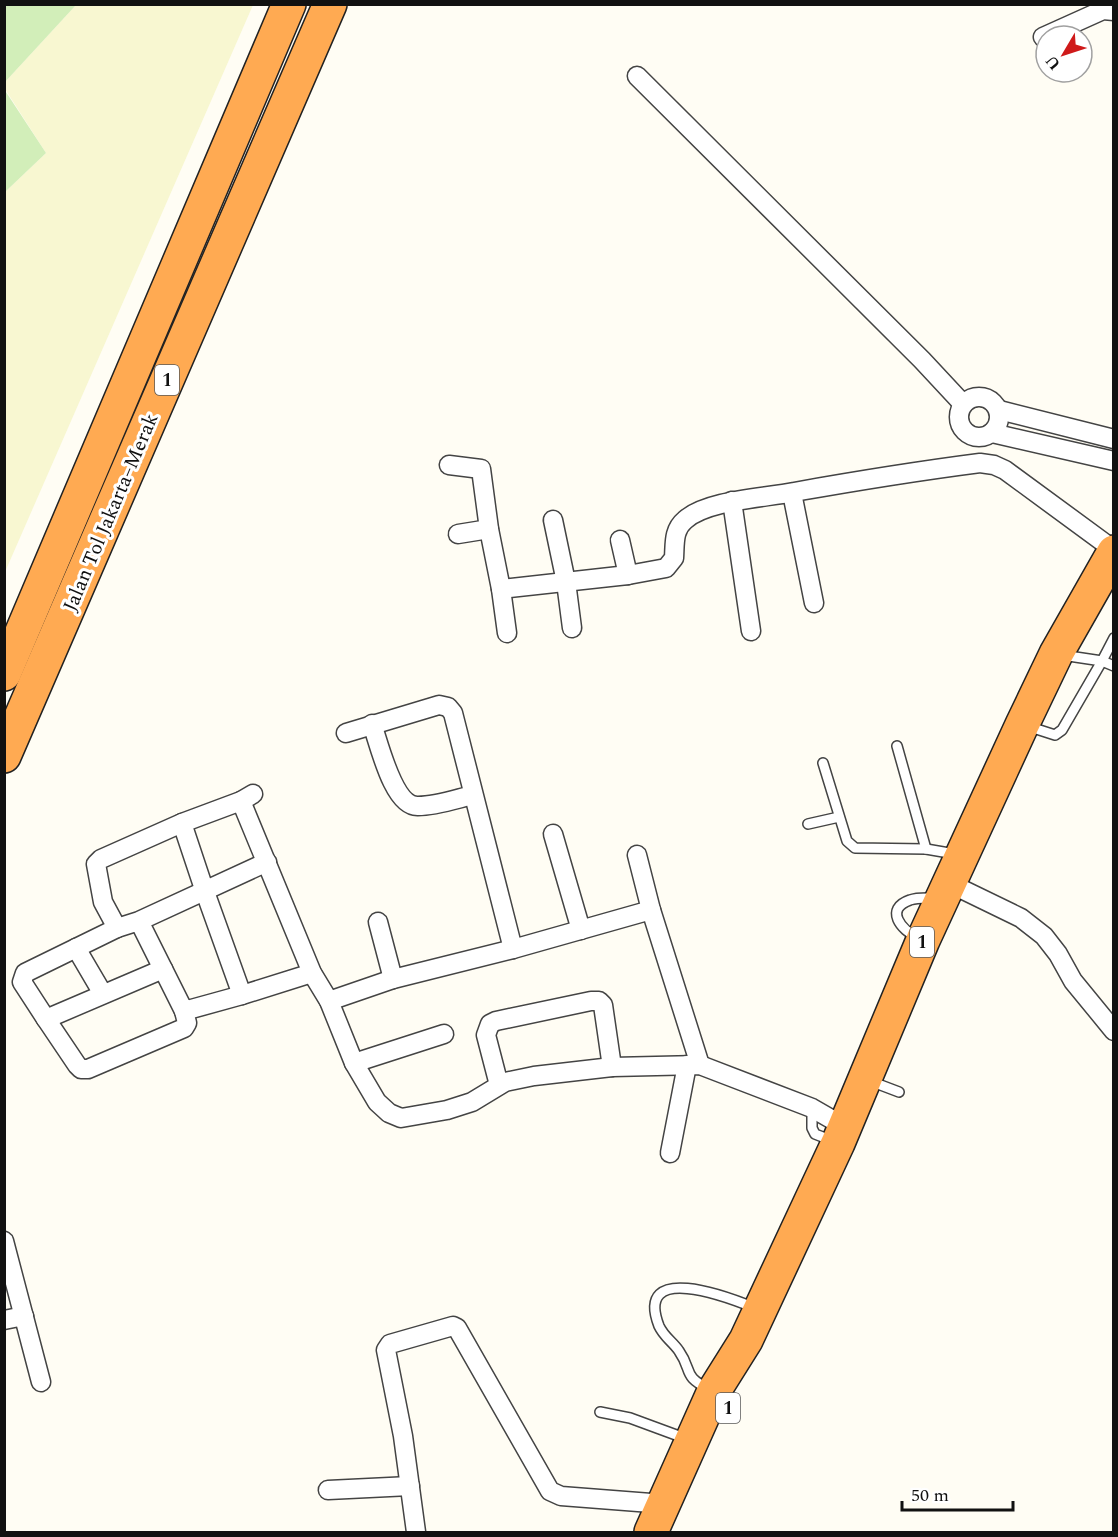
<svg xmlns="http://www.w3.org/2000/svg" width="1118" height="1537" viewBox="0 0 1118 1537" font-family="Spectral,serif">
<rect width="100%" height="100%" fill="#fffdf4"/>
<!-- farmland -->
<path fill="#f8f7d1" d="M76,5h177l-248,567v-380l41,-39 -41,-64v-7z"/>
<!-- green -->
<g fill="#d2eeb9">
<path d="M5,4l71,1 -71,77 -1,-77z"/>
<path d="M4,89l42,64 -41,39h-1z"/>
</g>
<g fill="none" stroke-linecap="round" stroke-linejoin="round">
<defs>
<g id="lane">
<path d="M1062,655l40,6 12,-23"/>
<path d="M1027,726l28,9 7,-5 40,-69 12,5"/>
<path d="M897,746l29,103"/>
<path d="M823,763l24,78 8,7 71,1 29,5"/>
<path d="M808,824l31,-7"/>
<path d="M918,938c-17,-8 -34,-29 -8,-38 8,-3 17,-2 25,-2"/>
<path d="M870,1081l29,11"/>
<path d="M812,1108v20l3,6 18,7"/>
<path d="M709,1389c-27,-13 -16,-18 -30,-38 -6,-9 -15,-14 -20,-25 -25,-65 69,-29 96,-18"/>
<path d="M600,1412l30,6 57,21"/>
</g>
<g id="street">
<path d="M1043,37l60,-27 11,1"/>
<path d="M637,76l285,284 41,44"/>
<circle cx="979" cy="417" r="20"/>
<path d="M999,410l115,29"/>
<path d="M992,433l122,28"/>
<path d="M449,465l32,4 8,60 12,60 127,-14 38,-7 8,-10c1,-14 -1,-28 11,-38 22,-20 80,-22 109,-28 62,-11 124,-21 186,-29l14,2 11,5 109,80"/>
<path d="M792,493l22,110"/>
<path d="M732,501l19,130"/>
<path d="M553,520l13,62 6,46"/>
<path d="M458,534l31,-5"/>
<path d="M620,540l8,35"/>
<path d="M501,589l6,44"/>
<path d="M372,724c7,19 21,83 46,82 18,0 38,-7 55,-11"/>
<path d="M346,733l93,-28 9,2 5,6 60,236"/>
<path d="M241,801l71,172 17,28 25,62 23,39 12,11 12,5 46,-8 25,-8 33,-20 29,-6 78,-9 88,-2 112,43 33,19"/>
<path d="M182,823l22,66 38,106 70,-22"/>
<path d="M553,834l28,96"/>
<path d="M637,855l14,55 49,155"/>
<path d="M949,883l72,35 23,18 14,18 15,27 41,50"/>
<path d="M139,921l24,48 -117,50 -24,-37 3,-9 92,-45 22,-7 128,-59"/>
<path d="M378,922l15,57"/>
<path d="M117,928l-14,-26 -7,-38 5,-5 81,-36 59,-22 12,-7"/>
<path d="M76,948l27,46"/>
<path d="M163,969l21,42 58,-16"/>
<path d="M329,1001l64,-22 120,-30 138,-39"/>
<path d="M46,1019l31,46 4,4h7l96,-41 3,-5 -3,-12"/>
<path d="M354,1063l90,-29"/>
<path d="M499,1085l-13,-50 4,-11 6,-3 95,-20h8l4,4 9,62"/>
<path d="M670,1153l17,-88"/>
<path d="M4,1241l37,141"/>
<path d="M4,1320l20,-4"/>
<path d="M328,1490l82,-4"/>
<path d="M416,1532l-13,-96 -17,-86 4,-6 63,-18 4,2 93,163 11,5 103,8"/>
</g>
<g id="highway">
<path d="M4,674l285,-670"/>
<path d="M4,756l326,-752"/>
<path d="M651,1532l63,-141 32,-51 92,-197 85,-203 99,-215 34,-71 58,-102"/>
</g>
</defs>
<!-- lane casing -->
<use href="#lane" stroke="#444" stroke-width="12"/>
<!-- street casing -->
<use href="#street" stroke="#444" stroke-width="21"/>
<!-- highway casing -->
<use href="#highway" stroke="#222" stroke-width="36"/>
<!-- lane -->
<use href="#lane" stroke="#fff" stroke-width="9"/>
<!-- street -->
<use href="#street" stroke="#fff" stroke-width="18"/>
<!-- highway -->
<use href="#highway" stroke="#ffaa52" stroke-width="33"/>
</g>
<g text-anchor="middle" stroke-width="6" stroke-linejoin="round" paint-order="stroke">
<!-- shield labels -->
<g fill="#fff" stroke="#585858" stroke-width="1.5">
<rect x="155" y="365" width="24" height="30" rx="4.5"/>
<rect x="910" y="927" width="24" height="30" rx="4.5"/>
<rect x="716" y="1393" width="24" height="30" rx="4.5"/>
</g>
<g font-size="18" font-weight="bold" fill="#111">
<text x="167" y="386">1</text>
<text x="922" y="948">1</text>
<text x="728" y="1414">1</text>
</g>
<!-- street labels -->
<g font-size="20" fill="#111" stroke="#fff">
<text transform="translate(110 512) rotate(-67)" y="7">Jalan Tol Jakarta–Merak</text>
</g>
</g>
<!-- border -->
<rect width="1118" height="1537" fill="none" stroke="#111111" stroke-width="12"/>
<!-- north arrow -->
<g transform="translate(1064 54) rotate(231)"><circle r="28" fill="#ffffff" stroke="#a0a0a0" stroke-width="1.5"/>
<path d="M0-4.5L10 22L0 15L-10 22Z" fill="#cf1a1a"/>
<text y="-9" font-size="16" font-weight="bold" text-anchor="middle" fill="#111111">U</text>
</g>
<!-- scale -->
<path d="M902 1501v9h111v-9" fill="none" stroke="#111111" stroke-width="3"/>
<text x="911" y="1501" font-size="18" fill="#111111" stroke="#ffffff" stroke-width="4.5" paint-order="stroke">50 m</text>
</svg>
